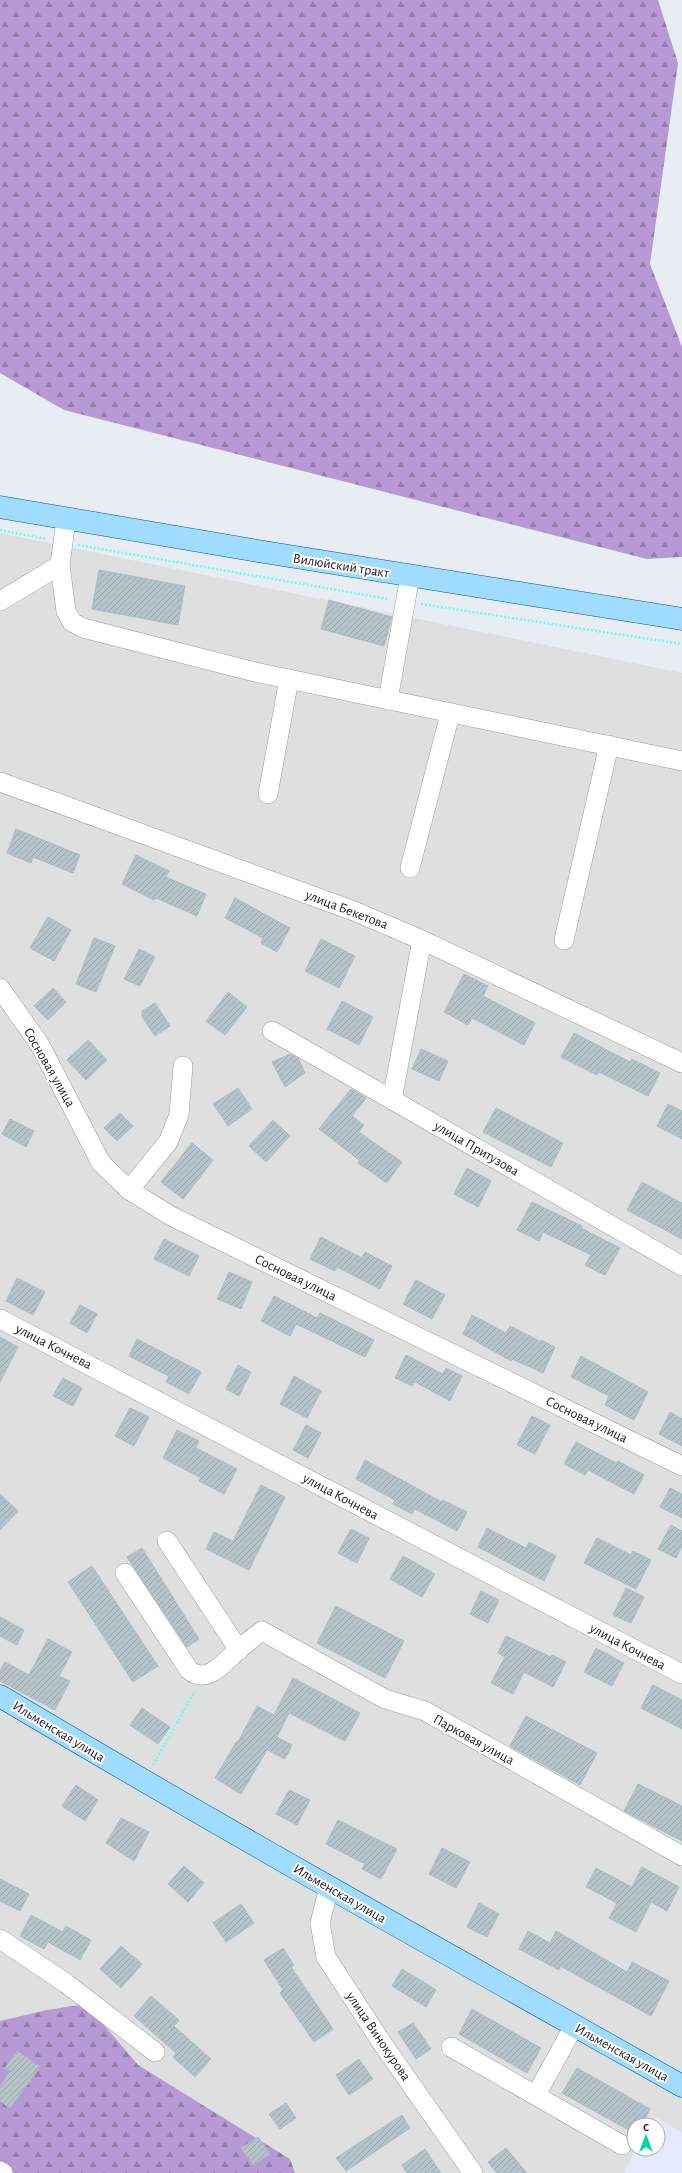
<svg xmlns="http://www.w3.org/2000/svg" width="682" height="2173" viewBox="0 0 682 2173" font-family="'Alegreya Sans',sans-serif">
<defs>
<pattern id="forest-firs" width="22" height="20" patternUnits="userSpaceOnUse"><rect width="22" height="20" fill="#b799d5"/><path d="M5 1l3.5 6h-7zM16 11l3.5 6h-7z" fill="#947cac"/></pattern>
<pattern id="building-hatch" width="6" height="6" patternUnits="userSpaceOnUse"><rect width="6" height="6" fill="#b6c3c8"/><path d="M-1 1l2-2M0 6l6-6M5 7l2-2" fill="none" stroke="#9ca7ac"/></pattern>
</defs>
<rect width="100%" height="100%" fill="#e7edf2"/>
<!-- residential -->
<path fill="#dedfdf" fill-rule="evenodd" d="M0,533l682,140v1500h-682zM634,2125h24v24h-24z"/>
<!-- education -->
<path fill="#e4e9ff" d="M656,2118l26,14v41h-58l12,-24h22v-24h-6z"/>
<!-- forest -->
<g fill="url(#forest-firs)">
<path d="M0,0h658l20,63 -28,201 32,83v210l-35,2 -583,-149 -64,-37z"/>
<path d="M86,2004l52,61 152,94 5,14h-295v-152l47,-11z"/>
</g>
<!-- building -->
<g fill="url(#building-hatch)" stroke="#a8bec5">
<path d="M99,570l86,16 -7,39 -86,-16z"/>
<path d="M329,600l63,17 -8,29 -63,-17z"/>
<path d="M16,829l64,26 -7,18 -40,-16 -2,6 -24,-10z"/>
<path d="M136,855l33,16 -3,6 40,17 -9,22 -41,-18 -2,2 -32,-16z"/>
<path d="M235,898l55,30 -13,24 -16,-9 2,-5 -38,-20z"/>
<path d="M48,917l23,13 -17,31 -24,-13z"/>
<path d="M94,938l21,8 -19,46 -20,-8z"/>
<path d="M321,939l34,17 -16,32 -34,-17z"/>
<path d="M139,949l16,8 -15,29 -16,-7z"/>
<path d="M464,974l24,12 -5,10 52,27 -11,22 -52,-27 -4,7 -24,-13z"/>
<path d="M53,988l13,14 -18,18 -14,-14z"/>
<path d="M228,992l19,15 -22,28 -19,-14z"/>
<path d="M342,1001l31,16 -14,28 -32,-16z"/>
<path d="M155,1003l15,23 -15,10 -13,-19v-6z"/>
<path d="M574,1033l56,29 2,-3 28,14 -12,23 -49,-24 -2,3 -36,-18z"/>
<path d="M88,1040l19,20 -21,20 -19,-20z"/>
<path d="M421,1049l27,12 -9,20 -27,-12z"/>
<path d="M290,1054l8,4 7,15 -20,14 -13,-25z"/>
<path d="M238,1088l14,21 -24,17 -15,-22z"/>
<path d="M351,1089l15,9 -14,18 12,9 -5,7 43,30 -15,21 -29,-20 1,-3 -40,-31z"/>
<path d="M668,1104l14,7v28l-25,-13z"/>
<path d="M496,1108l67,35 -12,24 -68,-35z"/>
<path d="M120,1113l13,13 -16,15 -13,-13z"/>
<path d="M10,1119l24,12 -8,16 -24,-13z"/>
<path d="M273,1120l17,16 -24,26 -17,-16z"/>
<path d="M192,1143l21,17 -30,39 -22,-17z"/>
<path d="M467,1168l24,13 -13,26 -24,-13z"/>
<path d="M642,1182l40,21v36l-55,-29z"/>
<path d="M532,1202l50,24 -1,2 39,20 -15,27 -20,-10 6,-10 -48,-23 -4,9 -22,-11z"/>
<path d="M321,1237l41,21 3,-6 27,14 -12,23 -43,-22 -2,4 -25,-12z"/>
<path d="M164,1239l35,17 -10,20 -35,-17z"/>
<path d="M229,1272l23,10 -11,27 -24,-10z"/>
<path d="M17,1278l28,14 -12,23 -27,-14z"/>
<path d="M416,1280l29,15 -13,24 -29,-15z"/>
<path d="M274,1296l43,22 3,-5 54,27 -9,17 -69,-33 -6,12 -29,-15z"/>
<path d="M80,1305l17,9 -10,19 -17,-10z"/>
<path d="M472,1315l34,18 4,-7 31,16v-2l14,7 -12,26 -31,-14 -1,2 -48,-27z"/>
<path d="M0,1337l18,10 -18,35z"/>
<path d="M137,1339l64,33 -12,22 -23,-12 3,-6 -40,-20z"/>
<path d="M406,1355l37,19 3,-6 16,8 -12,25 -35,-19 -3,4 -17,-8z"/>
<path d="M581,1356l67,36 -14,28 -29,-15 4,-9 -38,-19z"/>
<path d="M238,1365l13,7 -12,24 -13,-7z"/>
<path d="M294,1376l27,15 -14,27 -27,-14z"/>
<path d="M63,1378l19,10 -9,18 -20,-10z"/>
<path d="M130,1408l19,9 -15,29 -19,-10z"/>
<path d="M670,1412l12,7v27l-23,-12z"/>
<path d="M532,1416l18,9 -15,29 -18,-9z"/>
<path d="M306,1425l15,8 -13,25 -15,-8z"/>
<path d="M177,1430l22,11 -3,7 41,21 -13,25 -25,-13 2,-3 -38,-20z"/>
<path d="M576,1442l40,21 2,-2 26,14 -10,19 -46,-24 -3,5 -21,-11z"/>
<path d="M365,1460l77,42 1,-2 24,12 -10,19 -42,-22 -3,5 -19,-10 2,-4 -39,-21z"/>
<path d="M261,1485l24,12 -36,73 -43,-21 8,-17 19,9z"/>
<path d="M670,1488l12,6v24l-22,-11z"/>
<path d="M0,1494l18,17 -18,19z"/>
<path d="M671,1525l11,6v15l-6,12 -18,-9z"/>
<path d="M487,1528l39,20 3,-6 27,14 -12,25 -66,-34z"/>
<path d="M351,1529l18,9 -12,25 -19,-10z"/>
<path d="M597,1538l34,17 2,-4 18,9 -15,29 -52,-26z"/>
<path d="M142,1548l57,91 -12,8 -60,-90z"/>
<path d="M403,1556l32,18 -13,23 -32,-18z"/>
<path d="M92,1566l66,100 -25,16 -65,-100z"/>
<path d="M626,1588l18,9 -13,26 -18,-8z"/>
<path d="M481,1591l18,9 -11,23 -18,-9z"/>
<path d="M336,1606l68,35 -19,37 -68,-35z"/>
<path d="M0,1617l24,13 -7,15 -17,-9z"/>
<path d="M506,1636l45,21 1,-2 14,7 -13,25 -29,-15 -11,22 -22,-11 14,-26 -7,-4z"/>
<path d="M48,1639l24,13 -13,24 11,5 -15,29 -55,-29v-10l5,-9 24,13z"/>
<path d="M596,1648l28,15 -12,23 -28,-14z"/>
<path d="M293,1678l67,35 -15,28 -56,-28 -12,24 15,8 -7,14 -18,-9 -26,44 -26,-16 22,-37 1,1 19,-36 17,9z"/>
<path d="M653,1685l29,15v29l-41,-21z"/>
<path d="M142,1708l28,19 -12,17 -28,-19z"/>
<path d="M526,1716l71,37 -17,32 -70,-39z"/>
<path d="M638,1784l44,22v35l-58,-30z"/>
<path d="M76,1785l22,15 -13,21 -23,-15z"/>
<path d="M289,1790l21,10 -13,25 -21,-11z"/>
<path d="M121,1818l28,14 -15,29 -28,-18z"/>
<path d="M338,1820l59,29 -16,30 -19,-10 3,-5 -39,-20z"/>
<path d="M442,1848l28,14 -14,26 -27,-14z"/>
<path d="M184,1866l20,17 -16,19 -20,-18z"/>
<path d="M642,1867l37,20 -12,24 -16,-9 -15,30 -27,-14 8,-15 -31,-16 10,-19 36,19z"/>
<path d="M0,1879l29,15 -9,17 -20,-10z"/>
<path d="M479,1903l20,11 -12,23 -20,-10z"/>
<path d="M241,1904l13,19 -28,19 -13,-19z"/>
<path d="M31,1915l32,17 3,-6 25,14 -11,20 -32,-18 -4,7 -24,-13z"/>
<path d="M528,1931l22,12 6,-12 71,41 5,-10 37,19 -18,35 -91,-50 -1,4 -40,-21z"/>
<path d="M121,1946l21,18 -21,24 -21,-19z"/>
<path d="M283,1948l11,17 -3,2 42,62 -19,13 -34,-49 3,-3 -19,-30z"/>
<path d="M402,1969l34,21 -10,17 -34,-21z"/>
<path d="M151,1996l28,24 -5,6 37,33 -16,18 -22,-20 3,-4 -42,-37z"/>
<path d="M472,2009l69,39 -14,25 -68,-39z"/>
<path d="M413,2023l18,26 -15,10 -18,-27z"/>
<path d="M17,2051l23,16 -30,41 -10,-7v-15l10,-15 -5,-3z"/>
<path d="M359,2059l14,20 -24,16 -13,-20z"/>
<path d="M577,2068l73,41 -8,16h-8v8l-72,-40z"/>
<path d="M286,2103l10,15 -16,11 -11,-15z"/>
<path d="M402,2115l8,13 -64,43 -10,-13z"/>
<path d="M258,2137l12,17 -17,11 -12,-17z"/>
<path d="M506,2148l21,25h-30l-9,-11z"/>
<path d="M425,2149l16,24h-34l-5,-8z"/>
</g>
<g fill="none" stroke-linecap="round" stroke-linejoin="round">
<defs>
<g id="minor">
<path d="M66,520l-6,45 6,46 6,11 11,6 172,44 427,89"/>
<path d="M0,601l60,-36"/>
<path d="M388,700l22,-124"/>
<path d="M0,782l354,129 68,29 260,123"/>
<path d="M268,794l21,-115"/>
<path d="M410,868l40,-154"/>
<path d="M564,940l45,-195"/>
<path d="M0,988l40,57 61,118 28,27 42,26 511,250"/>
<path d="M272,1031l410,235"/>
<path d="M392,1100l30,-160"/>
<path d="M129,1190l39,-48 11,-27 4,-49"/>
<path d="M0,1319l682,355"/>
<path d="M167,1541l72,109"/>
<path d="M125,1573l64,97c18,16 36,-9 49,-20 8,-7 16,-13 24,-19l123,68 40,12 257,145"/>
<path d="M329,1887l-9,36 6,34 56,86 91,130"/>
<path d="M0,1939l67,45 88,68"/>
<path d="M451,2047l171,98"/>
<path d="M536,2095l38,-69"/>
<path d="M0,2171l3,2"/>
</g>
<g id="major">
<path d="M0,507l264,45 418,67"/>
<path d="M0,1696c225,134 454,262 682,390"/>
</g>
</defs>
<!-- minor casing -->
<use href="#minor" stroke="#9b9b9b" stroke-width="20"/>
<!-- major casing -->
<use href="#major" stroke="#00549f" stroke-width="23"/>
<!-- path -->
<g stroke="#6cfff1" stroke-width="2.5" stroke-dasharray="2 2" stroke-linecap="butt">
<path d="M0,530l46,9"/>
<path d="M78,545l311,54"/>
<path d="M421,604l261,40"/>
<path d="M153,1765l42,-74"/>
</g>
<!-- minor -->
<use href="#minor" stroke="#fff" stroke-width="19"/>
<!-- major -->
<use href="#major" stroke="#a0dcff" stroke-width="22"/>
</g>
<g text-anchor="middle" stroke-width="4" stroke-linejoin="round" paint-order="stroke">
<!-- street labels -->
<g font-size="14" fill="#212121" stroke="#fff">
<text transform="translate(341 565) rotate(9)" y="5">Вилюйский тракт</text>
<text transform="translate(347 909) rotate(21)" y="5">улица Бекетова</text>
<text transform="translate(50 1067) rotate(60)" y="5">Сосновая улица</text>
<text transform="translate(477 1148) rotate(30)" y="5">улица Притузова</text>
<text transform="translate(296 1277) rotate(26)" y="5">Сосновая улица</text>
<text transform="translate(54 1346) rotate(27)" y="5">улица Кочнева</text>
<text transform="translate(587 1419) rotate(26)" y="5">Сосновая улица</text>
<text transform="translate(341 1496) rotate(28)" y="5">улица Кочнева</text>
<text transform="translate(628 1646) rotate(28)" y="5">улица Кочнева</text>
<text transform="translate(59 1731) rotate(31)" y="5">Ильменская улица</text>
<text transform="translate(474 1739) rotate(29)" y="5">Парковая улица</text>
<text transform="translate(340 1893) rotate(30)" y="5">Ильменская улица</text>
<text transform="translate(379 2036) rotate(56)" y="5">улица Винокурова</text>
<text transform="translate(622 2052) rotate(29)" y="5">Ильменская улица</text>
</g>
</g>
<!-- north arrow -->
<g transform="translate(646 2137)"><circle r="19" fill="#ffffff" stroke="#a6a6a6"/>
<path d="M0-3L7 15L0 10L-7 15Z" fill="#00d3a9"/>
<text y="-6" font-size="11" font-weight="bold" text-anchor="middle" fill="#212121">С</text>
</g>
</svg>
